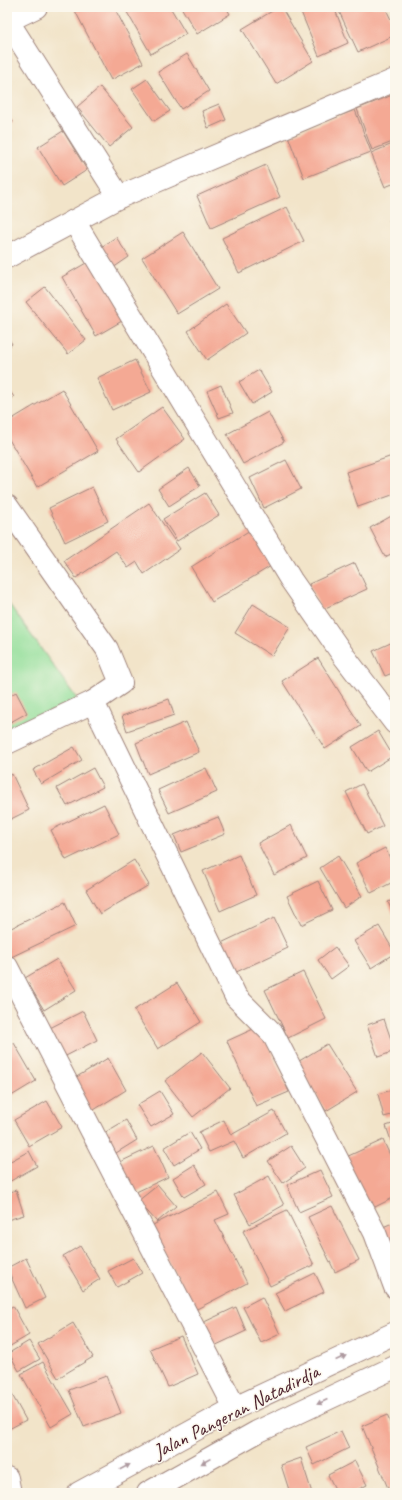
<svg xmlns="http://www.w3.org/2000/svg" width="402" height="1500" viewBox="0 0 402 1500" font-family="Caveat,sans-serif">
<rect width="100%" height="100%" fill="#fbf7ec"/>
<filter id="ink" filterUnits="userSpaceOnUse"><feTurbulence type="fractalNoise" baseFrequency=".025" numOctaves="2"/><feDisplacementMap in="SourceGraphic" scale="8" xChannelSelector="R" yChannelSelector="G"/><feConvolveMatrix kernelMatrix="1 2 1 2 8 2 1 2 1" color-interpolation-filters="sRGB"/></filter>
<filter id="wash" filterUnits="userSpaceOnUse"><feTurbulence type="fractalNoise" baseFrequency=".012" numOctaves="4" result="noise"/><feDisplacementMap in="SourceGraphic" scale="16" xChannelSelector="R" yChannelSelector="G"/><feGaussianBlur stdDeviation="0.9" result="paint"/><feColorMatrix in="noise" values="0 0 0 0 0 0 0 0 0 0 0 0 0 0 0 0 0 1.4 0 .05"/><feComposite in="paint" operator="in"/></filter>
<g filter="url(#wash)">
<rect width="100%" height="100%" fill="#f2e4c9"/>
<!-- green -->
<path fill="#94df9b" stroke="#6f7f63" d="M7,601l70,98 -70,33z"/>
<g id="blocks">
<!-- building -->
<g fill="#f4a994">
<path d="M73,7h41l29,56 -32,17z"/>
<path d="M124,7h46l16,27 -35,20z"/>
<path d="M181,7h45l4,7 -33,20z"/>
<path d="M279,7h2l32,54 -37,23 -34,-55z"/>
<path d="M299,7h35l14,36 -29,13z"/>
<path d="M337,7h48l10,21v7l-37,17z"/>
<path d="M187,54l22,37 -28,18 -23,-37z"/>
<path d="M147,79l23,32 -16,10 -22,-32z"/>
<path d="M100,87l33,40 -24,20 -32,-40z"/>
<path d="M395,94v47l-23,9 -15,-41z"/>
<path d="M219,104l7,16 -18,8 -6,-17z"/>
<path d="M355,110l16,42 -67,26 -16,-42z"/>
<path d="M7,112l6,10 -6,4z"/>
<path d="M63,131l24,39 -25,16 -24,-39z"/>
<path d="M395,143v40l-10,4 -14,-34z"/>
<path d="M266,165l14,32 -69,31 -14,-32z"/>
<path d="M287,207l17,34 -65,32 -17,-35z"/>
<path d="M395,217v20l-6,-17z"/>
<path d="M183,232l35,57 -41,25 -35,-56z"/>
<path d="M116,237l13,20 -16,11 -13,-20z"/>
<path d="M93,259l34,59 -31,18 -34,-59z"/>
<path d="M45,287l41,53 -18,14 -42,-52z"/>
<path d="M226,304l20,29 -39,27 -19,-29z"/>
<path d="M7,336l5,8 -5,4z"/>
<path d="M135,360l16,32 -39,18 -15,-32z"/>
<path d="M259,370l13,22 -20,12 -13,-22z"/>
<path d="M221,385l12,28 -14,5 -12,-27z"/>
<path d="M7,387l7,10 -7,5z"/>
<path d="M62,389l36,62 -61,36 -30,-51v-14z"/>
<path d="M162,407l23,32 -46,33 -23,-33z"/>
<path d="M268,412l16,30 -41,22 -16,-30z"/>
<path d="M395,455v39l-37,13 -12,-35z"/>
<path d="M286,460l15,29 -37,19 -14,-30z"/>
<path d="M189,468l11,18 -31,20 -11,-17z"/>
<path d="M92,487l16,34 -43,21 -16,-34z"/>
<path d="M205,493l14,22 -42,26 -14,-22z"/>
<path d="M149,503l31,46 -36,25 -7,-12 -9,6 -12,-17 -40,27 -12,-17z"/>
<path d="M395,514v38l-10,5 -15,-29z"/>
<path d="M255,527l21,36 -64,39 -21,-35z"/>
<path d="M355,563l12,26 -46,21 -12,-26z"/>
<path d="M253,604l37,23 -18,29 -37,-23z"/>
<path d="M395,641v31l-10,4 -12,-25z"/>
<path d="M318,658l43,68 -36,23 -43,-68z"/>
<path d="M16,692l11,21 -20,11v-27z"/>
<path d="M169,699l5,16 -47,16 -5,-15z"/>
<path d="M186,722l13,30 -51,22 -12,-31z"/>
<path d="M378,731l15,25 -26,16 -15,-25z"/>
<path d="M74,747l8,13 -41,24 -8,-14z"/>
<path d="M93,768l10,19 -36,19 -10,-18z"/>
<path d="M206,768l11,24 -48,21 -11,-23z"/>
<path d="M12,774l17,36 -22,11v-44z"/>
<path d="M362,784l21,42 -16,8 -21,-42z"/>
<path d="M104,804l15,30 -53,26 -15,-30z"/>
<path d="M218,817l7,17 -44,18 -7,-17z"/>
<path d="M291,825l16,33 -33,17 -16,-32z"/>
<path d="M385,848l10,20v13l-24,12 -15,-30z"/>
<path d="M239,855l17,40 -36,16 -17,-40z"/>
<path d="M338,856l24,40 -18,12 -24,-40z"/>
<path d="M134,860l15,25 -49,29 -14,-24z"/>
<path d="M318,881l14,29 -31,15 -14,-29z"/>
<path d="M395,899v19l-7,-16z"/>
<path d="M65,902l11,24 -69,33v-29z"/>
<path d="M274,918l14,30 -56,26 -13,-30z"/>
<path d="M379,926l16,27 -24,15 -17,-27z"/>
<path d="M335,947l14,19 -18,13 -13,-19z"/>
<path d="M57,959l19,31 -32,20 -19,-32z"/>
<path d="M303,972l23,47 -38,19 -23,-48z"/>
<path d="M177,983l24,39 -43,27 -24,-39z"/>
<path d="M83,1011l14,29 -37,19 -14,-29z"/>
<path d="M384,1019l11,32 -17,6 -11,-32z"/>
<path d="M260,1026l29,66 -33,14 -29,-65z"/>
<path d="M14,1043l22,38 -28,17 -1,-51z"/>
<path d="M327,1044l30,48 -31,19 -30,-48z"/>
<path d="M202,1052l28,36 -37,29 -28,-36z"/>
<path d="M108,1058l18,32 -37,23 -19,-32z"/>
<path d="M395,1089v25l-11,3 -6,-23z"/>
<path d="M160,1091l14,23 -23,13 -14,-22z"/>
<path d="M47,1101l15,26 -33,19 -15,-26z"/>
<path d="M274,1111l12,22 -43,25 -9,-17 -25,11 -10,-20 25,-12 7,15z"/>
<path d="M126,1120l11,20 -21,13 -12,-20z"/>
<path d="M395,1123v29l-9,-26z"/>
<path d="M190,1132l10,17 -26,16 -10,-17z"/>
<path d="M383,1140l12,26v31l-26,13 -25,-52z"/>
<path d="M154,1146l14,31 -34,16 -14,-31z"/>
<path d="M291,1146l14,22 -22,15 -15,-22z"/>
<path d="M29,1151l8,15 -30,17v-20z"/>
<path d="M194,1165l12,19 -22,13 -11,-19z"/>
<path d="M320,1170l13,27 -34,15 -12,-27z"/>
<path d="M269,1176l15,29 -34,19 -16,-29z"/>
<path d="M158,1185l18,21 -19,16 -19,-21z"/>
<path d="M16,1190l8,25 -17,5v-27z"/>
<path d="M218,1192l11,22 -14,6 32,63 -54,28 -42,-85z"/>
<path d="M332,1206l27,54 -24,12 -27,-55z"/>
<path d="M287,1210l27,55 -44,21 -27,-55z"/>
<path d="M395,1222v47l-17,-40z"/>
<path d="M80,1246l20,33 -17,11 -20,-34z"/>
<path d="M26,1258l19,40 -20,10 -18,-40z"/>
<path d="M133,1258l9,15 -25,14 -9,-16z"/>
<path d="M315,1273l9,19 -39,19 -10,-18z"/>
<path d="M262,1297l18,37 -19,9 -18,-36z"/>
<path d="M13,1306l16,29 -22,13v-39z"/>
<path d="M236,1307l10,24 -36,17 -10,-24z"/>
<path d="M73,1323l20,34 -35,21 -20,-34z"/>
<path d="M181,1336l17,38 -30,13 -18,-38z"/>
<path d="M29,1341l11,18 -21,12 -10,-18z"/>
<path d="M43,1362l30,52 -22,13 -30,-53z"/>
<path d="M7,1369l5,10 -5,2z"/>
<path d="M106,1376l15,37 -37,14 -15,-37z"/>
<path d="M11,1393l15,27 -19,10v-35z"/>
<path d="M387,1415l8,19v59h-5l-28,-67z"/>
<path d="M341,1431l8,17 -35,17 -8,-18z"/>
<path d="M301,1458l11,35h-22l-9,-28z"/>
<path d="M355,1461l12,24 -16,8h-14l-9,-18z"/>
</g>
</g>
</g>
<g filter="url(#ink)">
<use href="#blocks" fill-opacity="0" stroke="#9e827a" stroke-width="1"/>
<g fill="none" stroke-linecap="round" stroke-linejoin="round">
<defs>
<g id="street">
<path d="M7,20l112,177"/>
<path d="M7,21l29,-14"/>
<path d="M74,221l217,359 52,75 52,68"/>
<path d="M7,257l112,-60 276,-117"/>
<path d="M7,506l100,143 14,34 -28,19 -86,41"/>
<path d="M93,702l143,295 37,37 102,199 20,54"/>
<path d="M7,967l228,441"/>
<path d="M7,1478l3,15"/>
</g>
<g id="primary">
<path d="M79,1493l156,-85 160,-75"/>
<path d="M148,1493l109,-61 138,-65"/>
</g>
</defs>
<!-- street casing -->
<use href="#street" stroke="#9e827a" stroke-width="24"/>
<!-- primary casing -->
<use href="#primary" stroke="#9e827a" stroke-width="24"/>
<!-- street -->
<use href="#street" stroke="#fff" stroke-width="22"/>
<!-- primary -->
<use href="#primary" stroke="#fff" stroke-width="22"/>
</g>
<!-- one-way arrows -->
<defs><path id="oneway-solid" d="M-6-.8H1V-3.2L6.5 0L1 3.2V.8H-6Z"/></defs>
<g fill="#ae9aa0">
<use href="#oneway-solid" transform="translate(341 1358) rotate(-25)"/>
<use href="#oneway-solid" transform="translate(322 1402) rotate(155)"/>
<use href="#oneway-solid" transform="translate(206 1461) rotate(151)"/>
<use href="#oneway-solid" transform="translate(125 1467) rotate(-28)"/>
</g>
</g>
<g text-anchor="middle" stroke-width="3" stroke-linejoin="round" paint-order="stroke">
<!-- street labels -->
<g font-size="20" fill="#4a1f2b" stroke="#fbf7ec">
<text transform="translate(236 1411) rotate(-27)" y="7">Jalan Pangeran Natadirdja</text>
</g>
</g>
<!-- margin -->
<rect width="402" height="1500" fill="none" stroke="#fbf7ec" stroke-width="24"/>
</svg>
